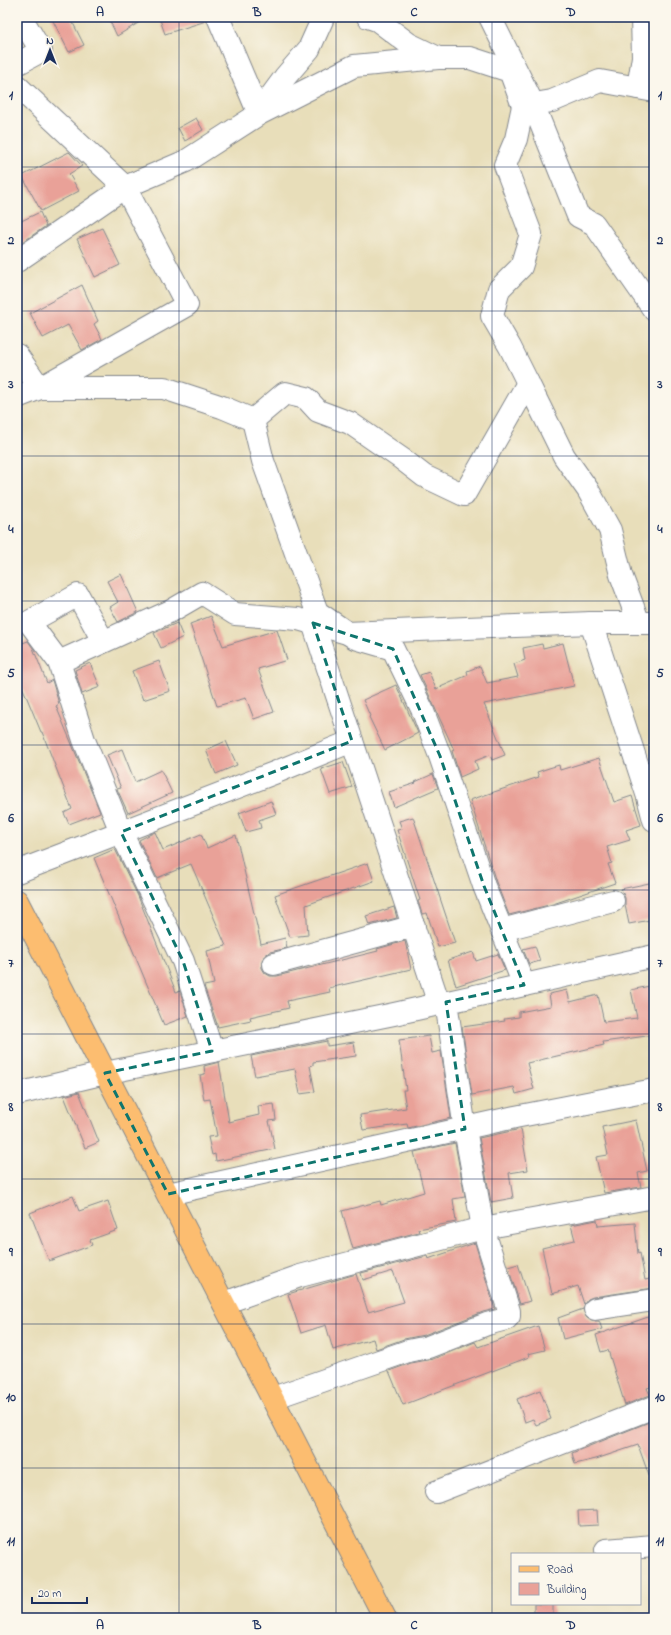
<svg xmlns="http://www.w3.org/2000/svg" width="671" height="1635" viewBox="0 0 671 1635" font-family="'Indie Flower',sans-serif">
<rect width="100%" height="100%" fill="#fbf7ec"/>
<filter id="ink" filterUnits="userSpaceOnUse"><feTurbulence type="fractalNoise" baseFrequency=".025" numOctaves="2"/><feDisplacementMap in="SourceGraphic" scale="8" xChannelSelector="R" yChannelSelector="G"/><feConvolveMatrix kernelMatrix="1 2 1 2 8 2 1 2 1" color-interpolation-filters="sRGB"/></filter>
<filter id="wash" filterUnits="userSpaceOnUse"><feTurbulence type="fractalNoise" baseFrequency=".012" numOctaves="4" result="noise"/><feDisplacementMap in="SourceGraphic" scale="16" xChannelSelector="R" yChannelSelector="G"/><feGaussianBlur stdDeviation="0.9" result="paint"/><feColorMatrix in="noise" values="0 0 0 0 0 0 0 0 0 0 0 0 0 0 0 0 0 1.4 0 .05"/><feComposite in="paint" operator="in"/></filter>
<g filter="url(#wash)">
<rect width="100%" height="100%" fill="#e8deba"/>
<g id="blocks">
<!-- building -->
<g fill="#e9a198">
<path d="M51,17h19l14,28 -15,7z"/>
<path d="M108,17h40l-31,19z"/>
<path d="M159,17h47v4l-41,13z"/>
<path d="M196,118l7,12 -18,11 -7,-13z"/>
<path d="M69,152l13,14 -13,8 10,17 -38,20 -19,-35z"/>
<path d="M40,212l6,14 -29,20v-23z"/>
<path d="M102,228l18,37 -25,12 -18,-38z"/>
<path d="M82,285l16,36 -4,3 8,15 -20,11 -14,-25 -25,13 -13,-25z"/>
<path d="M121,574l17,38 -20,10 -8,-15 8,-5 -11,-21z"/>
<path d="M211,616l12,30 54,-16 10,30 -29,9 16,43 -20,7 -8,-21 -29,8 -27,-82z"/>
<path d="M177,623l6,14 -22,11 -7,-15z"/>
<path d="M28,641l5,7 14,35 5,-3 7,24 -3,2 44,106 -31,12 -5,-11 8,-4 -30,-77h-1l-24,-58v-29z"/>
<path d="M563,643l11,43 -90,18 21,51 -13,5 -2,-5 -15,6 3,8 -18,8 -8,-26 2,-1 -34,-75 9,-3 7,17 32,-14 -1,-4 13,-5 7,17 31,-6 -4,-13 11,-4 -2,-12 19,-4 1,4z"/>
<path d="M159,661l11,30 -27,9 -11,-29z"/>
<path d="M90,663l10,24 -18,7 -7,-24z"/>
<path d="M396,685l22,48 -33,17 -16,-33 1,-1 -7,-16z"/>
<path d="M226,741l11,24 -21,9 -10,-24z"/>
<path d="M122,749l13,33 26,-12 11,23 -44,20 -11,-24 4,-1 -14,-33z"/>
<path d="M599,758l15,44 18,-6 9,29 -15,5 4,10 -23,7 5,16 -4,1 7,19 -62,21 -44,11 -13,-33 -26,-82 69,-23 -2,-5 12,-4 10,-3 1,5z"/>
<path d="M343,762l9,25 -22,7 -9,-25z"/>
<path d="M433,774l5,14 -44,19 -5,-15 27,-9 -1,-1z"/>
<path d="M271,801l5,13 -17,6 2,8 -15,4 -7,-19z"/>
<path d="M413,817l42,126 -17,4 -11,-34 -5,1 -4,-13 2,-1 -23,-70 5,-1 -3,-8z"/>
<path d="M155,832l8,18 38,-16 6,14 29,-13 25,109 24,-6 2,10 -17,4 -5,3 -3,5v8l3,5 5,3h7l101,-25 -1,-2 28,-8 6,28 -82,19 1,4 -43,9 2,7 -39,9 1,3 -33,7 -14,-41 10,-2 -7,-33 19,-5 -35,-82 -34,14 -18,-38z"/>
<path d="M115,849l23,47 38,96 4,-1 8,25 -24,9 -70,-167z"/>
<path d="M368,863l6,18 -68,24 2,30 -18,2 -15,-42z"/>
<path d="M654,882v31l-5,1 1,6 -21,4 -4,-19v-7l-4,-9z"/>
<path d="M394,907l3,11 -28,7 -3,-9z"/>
<path d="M535,946l5,15 -11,3 -6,-15z"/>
<path d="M473,952l3,9 22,-7 7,16 -49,16 -8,-26z"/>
<path d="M654,985v50l-51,7 1,3 -77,18 7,26 -18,5 -2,-7 -42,8 -10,-68 43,-6 -1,-2 15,-2v-5l32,-6 -2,-12 18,-4 3,12 28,-7 6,27 33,-4 -6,-28z"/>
<path d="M429,1036l3,17 9,-2 10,67 -43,10 -1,-4 -44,6 -3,-15 46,-7 -3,-18h3l-7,-50z"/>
<path d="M327,1041v5l27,-4 2,14 -43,6v3l-3,1 5,26 -15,2 -5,-25 -40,7 -4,-20z"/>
<path d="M219,1062l10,60 30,-7 -1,-9 16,-2 2,16 -7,1 6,28 -59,12 -1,-7 -3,1 -4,-18 9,-1 -7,-37 -6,1 -4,-25 5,-1 -1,-8z"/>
<path d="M79,1092l20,50 -14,6 -21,-52z"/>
<path d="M636,1120l11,51 -9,2 3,14 -37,6 -8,-36 12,-2 -6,-28z"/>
<path d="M521,1129l7,41 -19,3 4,25 -22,4 -12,-64z"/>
<path d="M455,1143l10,54 -12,2 3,23 -38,7 1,3 -66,17 -11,-38 38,-10 1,4 43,-13 -10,-40z"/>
<path d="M73,1196l6,15 29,-10 10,29 -28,10 2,5 -43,16 -19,-48z"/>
<path d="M597,1220l1,6 37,-3 3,31 2,-1 5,27 9,-2v10l-61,9 -5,2 -4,5 -6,-18 -26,8 -10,-46 33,-8 -4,-15z"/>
<path d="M475,1243l20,66 -12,3 -59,23 -20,4 -28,10 -3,-10 -40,11 -7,-25 -25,8 -13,-39 68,-20 12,38 36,-10 -11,-31 -30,9 -2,-7 66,-17 1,3z"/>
<path d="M518,1264l12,37 -10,3 -12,-37z"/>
<path d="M583,1309l3,8 5,4h8l3,8 -39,10 -5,-21z"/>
<path d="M654,1315v71l-7,2 3,7 -25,10 -17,-55 -7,2 -5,-17z"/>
<path d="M538,1326l7,24 -17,4 1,3 -126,48 -14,-34 22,-8 22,-4 42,-17 3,5z"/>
<path d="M540,1390l11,29 -15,6 -3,-6 -8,3 -8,-23z"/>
<path d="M654,1420v64h-2l-14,-39 -42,14 -21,5 -3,-11z"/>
<path d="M597,1510l1,15 -19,1 -1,-15z"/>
<rect x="534" y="1604" width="19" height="14"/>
</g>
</g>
</g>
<g filter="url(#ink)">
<use href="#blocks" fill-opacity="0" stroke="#82868c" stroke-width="1"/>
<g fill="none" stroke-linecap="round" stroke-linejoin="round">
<defs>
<g id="minor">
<path d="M368,17l9,3 32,24 29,14h32l40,13 13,35 -7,33 -11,26 26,69 -10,33 -22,22 -7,27 18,31 18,36"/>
<path d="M490,17l43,87 45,112 16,8 60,86"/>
<path d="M17,64l24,-13 -20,-34"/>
<path d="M17,86l108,101 61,-26 73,-47 -41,-97"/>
<path d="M638,88l5,-31 -1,-40"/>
<path d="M523,106l29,-5 48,-20 54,10"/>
<path d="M260,111l25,-34 24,-28 13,-29v-3"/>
<path d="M259,114l95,-48 84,-8"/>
<path d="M17,261l108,-74 62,118 -147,83h124l58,19 31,13"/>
<path d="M17,355l23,33 -23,9"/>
<path d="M253,420l32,-27 21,5 12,13 32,12 52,36 22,17 40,19 64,-112 36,73 24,34 22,40 11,45 18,48h15"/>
<path d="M253,420l10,41 54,151 38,26 38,11 29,60 18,47 44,130 40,99"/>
<path d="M313,623l126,381"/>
<path d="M639,623h-48l57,174 6,23"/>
<path d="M103,641l-25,-46 -49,27 30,40 112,-51 31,-18 33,21 63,5 49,14 244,-10"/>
<path d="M17,872l104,-40 -37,-92 -25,-78"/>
<path d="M502,930l111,-29"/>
<path d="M274,964l140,-38"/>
<path d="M212,1051l-29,-90 -62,-129 153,-59 78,-32"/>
<path d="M17,1094l88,-21 289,-59 260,-58"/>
<path d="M168,1194l347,-77 139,-27"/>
<path d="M224,1303l76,-27 183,-48 171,-31"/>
<path d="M595,1309l59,-9"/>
<path d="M273,1398l135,-47 20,-4 59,-23 19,-5 3,-3v-5l-26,-83 -18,-99 -19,-127"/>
<path d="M436,1492l218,-85"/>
<path d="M606,1550l48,-4"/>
</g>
<path id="major" d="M17,901l368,717"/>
</defs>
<!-- minor casing -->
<use href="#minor" stroke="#82868c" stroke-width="24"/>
<!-- major casing -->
<use href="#major" stroke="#82868c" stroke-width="24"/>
<!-- minor -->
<use href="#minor" stroke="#fff" stroke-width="22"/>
<!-- major -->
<use href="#major" stroke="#fcbd6f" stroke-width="22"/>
</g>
</g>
<!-- marked area -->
<path fill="none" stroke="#0f766e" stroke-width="3" stroke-dasharray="8 5" stroke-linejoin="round" d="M313,623l80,26 47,107 44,130 40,99 -78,17 19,127 -297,65 -63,-121 107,-22 -29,-90 -62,-129 231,-91z"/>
<!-- grid -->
<path fill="none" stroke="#1b2f5e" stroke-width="1" stroke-opacity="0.55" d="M179,17v1601M336,17v1601M492,17v1601M17,167h637M17,311h637M17,456h637M17,601h637M17,745h637M17,890h637M17,1034h637M17,1179h637M17,1324h637M17,1468h637"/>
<!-- margin -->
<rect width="671" height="1635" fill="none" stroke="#fbf7ec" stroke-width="44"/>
<!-- legend -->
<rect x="511" y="1553" width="130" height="52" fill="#fbf7ec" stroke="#a1a7b3"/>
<rect x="519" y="1566" width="20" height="6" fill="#fcbd6f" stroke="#a1a7b3"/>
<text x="547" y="1573" font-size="12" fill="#1b2f5e">Road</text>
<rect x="519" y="1583" width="20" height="12" fill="#e9a198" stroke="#a1a7b3"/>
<text x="547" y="1593" font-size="12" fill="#1b2f5e">Building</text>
<!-- north arrow -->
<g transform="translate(50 50)" stroke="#fbf7ec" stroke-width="3" paint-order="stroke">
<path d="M0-3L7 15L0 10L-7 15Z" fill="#1b2f5e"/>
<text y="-6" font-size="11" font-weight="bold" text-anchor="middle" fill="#1b2f5e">N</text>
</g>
<!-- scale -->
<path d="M32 1597v6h55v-6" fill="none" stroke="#1b2f5e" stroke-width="2"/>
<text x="38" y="1597" font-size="12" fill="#1b2f5e" stroke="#fbf7ec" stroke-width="3" paint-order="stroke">20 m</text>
<rect x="22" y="22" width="627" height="1591" fill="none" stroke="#1b2f5e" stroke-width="1.5"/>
<g font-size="13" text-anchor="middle" font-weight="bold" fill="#1b2f5e">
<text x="100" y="16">A</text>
<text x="257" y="16">B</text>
<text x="414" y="16">C</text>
<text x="571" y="16">D</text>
<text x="11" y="99">1</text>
<text x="660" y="99">1</text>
<text x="11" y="244">2</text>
<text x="660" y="244">2</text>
<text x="11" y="388">3</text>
<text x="660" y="388">3</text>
<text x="11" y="533">4</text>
<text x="660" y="533">4</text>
<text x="11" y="677">5</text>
<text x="660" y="677">5</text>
<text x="11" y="822">6</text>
<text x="660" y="822">6</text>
<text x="11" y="967">7</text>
<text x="660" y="967">7</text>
<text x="11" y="1111">8</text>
<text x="660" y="1111">8</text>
<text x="11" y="1256">9</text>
<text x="660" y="1256">9</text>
<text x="11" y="1401">10</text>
<text x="660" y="1401">10</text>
<text x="11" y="1545">11</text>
<text x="660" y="1545">11</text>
<text x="100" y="1629">A</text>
<text x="257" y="1629">B</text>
<text x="414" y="1629">C</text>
<text x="571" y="1629">D</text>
</g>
</svg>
